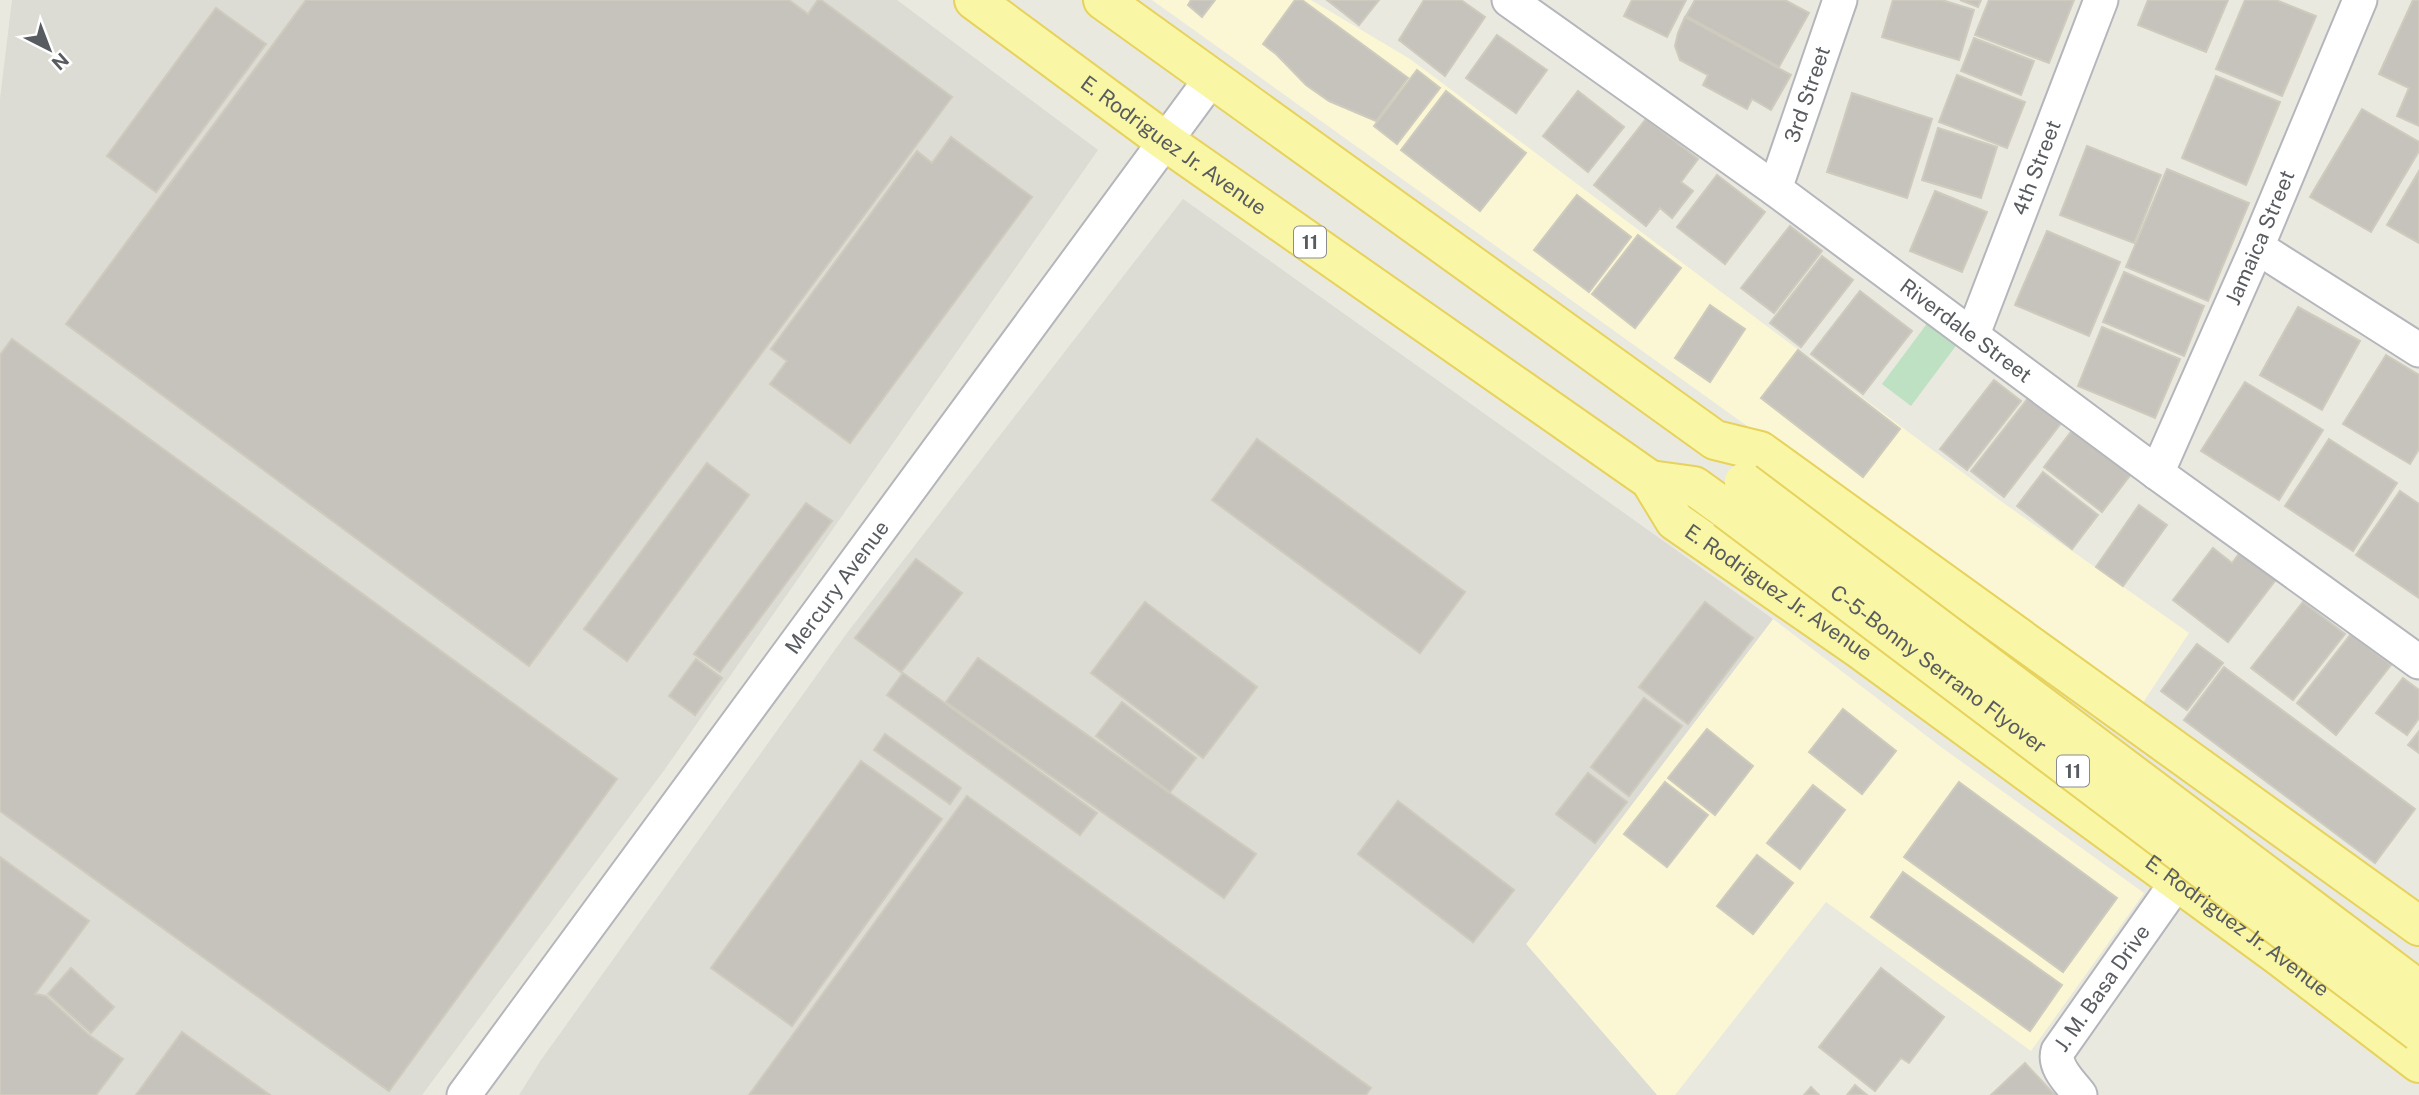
<svg xmlns="http://www.w3.org/2000/svg" width="2419" height="1095" viewBox="0 0 2419 1095" font-family="'Public Sans',sans-serif">
<rect width="100%" height="100%" fill="#eae9df"/>
<!-- commercial -->
<g fill="#fbf7d4">
<path d="M1152,0h159l99,59 592,443 187,131 -49,74z"/>
<path d="M1773,619l168,128 203,146 -113,158 -205,-149 -151,193h-18l-131,-151z"/>
</g>
<!-- industrial -->
<g fill="#dcdbd4">
<path d="M12,0h885l201,150 -433,619 -243,326h-422v-996z"/>
<path d="M1183,199l590,420 -247,325 131,151h-1138l22,-35 306,-427z"/>
</g>
<!-- green -->
<path fill="#bde1c2" d="M1929,321l29,22 -47,63 -29,-22z"/>
<!-- building -->
<g fill="#c6c3bc" stroke="#cecbbe" stroke-width="2">
<path d="M306,0h483l19,14 10,-14h3l131,97 -423,569 -463,-342z"/>
<path d="M1191,0h24l-13,17 -14,-12z"/>
<path d="M1295,0h7l106,78 -32,43 -47,-20 -23,-16 -30,-31 -13,-10z"/>
<path d="M1327,0h52l-20,25z"/>
<path d="M1424,0h37l24,17 -40,59 -46,-36z"/>
<path d="M1632,0h54l-19,37 -43,-21z"/>
<path d="M1695,0h90l24,13 -30,54 -93,-51z"/>
<path d="M1893,0h49l32,10 -15,50 -77,-23z"/>
<path d="M1960,0h21l-3,7z"/>
<path d="M1989,0h85l-25,63 -74,-28z"/>
<path d="M2148,0h80l-22,52 -68,-27z"/>
<path d="M2245,0h31l40,16 -34,80 -66,-27z"/>
<path d="M2413,0h6v126l-22,-10 12,-28 -30,-14z"/>
<path d="M216,8l50,36 -110,148 -49,-36z"/>
<path d="M1685,17l106,58 -20,35 -19,-11 -5,10 -44,-24 5,-10 -28,-15 -5,-14 3,-13z"/>
<path d="M1497,35l50,35 -31,43 -50,-35z"/>
<path d="M1974,38l60,23 -13,34 -60,-24z"/>
<path d="M1417,70l23,18 -43,56 -23,-18z"/>
<path d="M1957,75l68,27 -18,46 -68,-26z"/>
<path d="M2216,76l64,26 -34,83 -64,-27z"/>
<path d="M1446,91l80,62 -46,58 -79,-61z"/>
<path d="M1578,91l46,36 -36,45 -45,-36z"/>
<path d="M1852,93l80,26 -25,79 -80,-26z"/>
<path d="M2362,109l57,33v9l-48,81 -61,-35z"/>
<path d="M1646,119l52,40 -17,23 12,9 -21,27 -12,-10 -14,18 -52,-41z"/>
<path d="M1938,128l59,19 -16,51 -59,-18z"/>
<path d="M951,137l81,60 -182,246 -80,-59 17,-23 -16,-12 146,-198 15,12z"/>
<path d="M2087,146l74,29 -27,68 -74,-28z"/>
<path d="M2167,169l82,34 -41,98 -82,-34z"/>
<path d="M2419,171v72l-32,-18z"/>
<path d="M1717,175l48,37 -40,52 -48,-37z"/>
<path d="M1935,191l52,21 -25,60 -52,-21z"/>
<path d="M1577,195l54,42 -42,55 -55,-42z"/>
<path d="M1790,226l32,25 -48,62 -33,-25z"/>
<path d="M2047,231l73,31 -31,74 -74,-31z"/>
<path d="M1638,235l43,33 -46,60 -43,-34z"/>
<path d="M1822,256l31,24 -52,67 -31,-24z"/>
<path d="M2124,272l80,34 -20,50 -81,-34z"/>
<path d="M1860,291l52,40 -49,63 -52,-40z"/>
<path d="M1710,305l35,24 -35,53 -35,-24z"/>
<path d="M2298,307l62,34 -38,69 -62,-35z"/>
<path d="M2102,327l78,32 -25,59 -77,-32z"/>
<path d="M12,339l605,440 -228,312 -389,-280v-456z"/>
<path d="M1798,350l102,79 -37,48 -102,-79z"/>
<path d="M2386,355l33,20v74l-9,15 -67,-40z"/>
<path d="M1994,380l27,21 -54,69 -27,-21z"/>
<path d="M2245,382l78,48 -44,70 -78,-49z"/>
<path d="M2029,397l33,25 -58,75 -33,-26z"/>
<path d="M2074,428l58,45 -30,39 -58,-45z"/>
<path d="M1257,439l208,153 -45,61 -208,-153z"/>
<path d="M2329,439l68,44 -44,68 -68,-45z"/>
<path d="M707,463l42,32 -122,166 -43,-32z"/>
<path d="M2043,472l55,43 -26,34 -55,-43z"/>
<path d="M2400,491l19,13v94l-63,-43z"/>
<path d="M806,503l26,18 -112,151 -26,-18z"/>
<path d="M2139,505l28,20 -44,61 -27,-19z"/>
<path d="M2213,548l19,15 10,-13 36,27 -50,65 -55,-42z"/>
<path d="M916,559l46,34 -61,79 -46,-34z"/>
<path d="M1145,602l112,85 -54,71 -112,-85z"/>
<path d="M1705,602l48,36 -65,86 -49,-37z"/>
<path d="M2303,602l42,32 -52,66 -42,-32z"/>
<path d="M2351,634l40,31 -55,70 -39,-32z"/>
<path d="M2197,644l26,19 -36,47 -26,-19z"/>
<path d="M978,658l278,196 -32,44 -278,-196z"/>
<path d="M696,659l26,19 -27,37 -26,-19z"/>
<path d="M2224,667l191,142 -40,54 -191,-143z"/>
<path d="M903,673l194,140 -17,22 -193,-140z"/>
<path d="M2403,678l16,12v28l-12,17 -31,-22z"/>
<path d="M1644,698l38,28 -53,70 -38,-29z"/>
<path d="M1122,702l74,56 -26,34 -74,-56z"/>
<path d="M1843,709l53,42 -34,43 -53,-42z"/>
<path d="M1707,729l46,37 -38,49 -47,-37z"/>
<path d="M2419,731v22l-11,-8z"/>
<path d="M885,734l76,54 -11,16 -76,-54z"/>
<path d="M861,761l81,58 -150,207 -81,-58z"/>
<path d="M1588,773l39,29 -32,41 -39,-29z"/>
<path d="M1665,782l43,33 -41,52 -43,-33z"/>
<path d="M1959,782l158,116 -54,74 -159,-115z"/>
<path d="M1813,785l32,25 -45,59 -33,-26z"/>
<path d="M967,796l404,292 -5,7h-617z"/>
<path d="M1398,801l116,89 -41,52 -115,-88z"/>
<path d="M1757,855l36,28 -40,51 -36,-28z"/>
<path d="M0,857l89,64 -54,73 11,2 43,39 34,24 -27,36h-96z"/>
<path d="M1903,872l159,113 -32,46 -159,-114z"/>
<path d="M71,968l43,39 -23,26 -43,-39z"/>
<path d="M1881,968l63,49 -35,46 -8,-5 -26,33 -56,-44z"/>
<path d="M182,1032l88,63h-134z"/>
<path d="M2025,1063l30,32h-64z"/>
<path d="M1855,1085l12,10h-20z"/>
<path d="M1811,1087l8,8h-15z"/>
</g>
<g fill="none" stroke-linecap="round" stroke-linejoin="round">
<defs>
<g id="minor">
<path id="s1" d="M1509,0l266,189 382,284 262,189"/>
<path id="s2" d="M1775,189l65,-189"/>
<path d="M2257,247l162,103"/>
<path id="s3" d="M1973,334l128,-334"/>
<path id="s4" d="M2157,473l100,-226 103,-247"/>
<path id="s5" d="M464,1095l747,-1016"/>
<path id="s6" d="M2080,1095c-9,-12 -27,-28 -22,-44l119,-169"/>
</g>
<g id="primary">
<path id="s7" d="M974,0l191,141 485,339 25,41 186,129 418,306 140,107"/>
<path d="M1103,0l612,440 45,11 659,475"/>
<path d="M1650,480l44,6 32,23"/>
</g>
</defs>
<!-- minor casing -->
<use href="#minor" stroke="#b5b6bc" stroke-width="37"/>
<!-- primary casing -->
<use href="#primary" stroke="#e6d25c" stroke-width="42"/>
<!-- minor -->
<use href="#minor" stroke="#fff" stroke-width="33"/>
<!-- primary -->
<use href="#primary" stroke="#f9f6a6" stroke-width="38"/>
<defs>
<g id="primary-bridge">
<path d="M1744,482l675,508"/>
<path id="s8" d="M1726,509l693,523"/>
</g>
</defs>
<!-- primary-bridge casing -->
<use href="#primary-bridge" stroke="#e6d25c" stroke-width="42" stroke-linecap="butt"/>
<!-- primary-bridge -->
<use href="#primary-bridge" stroke="#f9f6a6" stroke-width="38"/>
</g>
<g text-anchor="middle" stroke-width="7" stroke-linejoin="round" paint-order="stroke">
<!-- shield labels -->
<g fill="#fff" stroke="#8a8c8f" stroke-width="2">
<rect x="1294" y="226.5" width="32" height="31" rx="5"/>
<rect x="2057" y="755.5" width="32" height="31" rx="5"/>
</g>
<g font-size="19" font-weight="bold" fill="#585b5f">
<text x="1310" y="249">11</text>
<text x="2073" y="778">11</text>
</g>
<!-- street labels -->
<g font-size="21" fill="#585b5f" stroke="#fff">
<text dy="7" stroke="none"><textPath href="#s2" startOffset="100">3rd Street</textPath></text>
<text dy="7" stroke="none"><textPath href="#s7" startOffset="247">E. Rodriguez Jr. Avenue</textPath></text>
<text dy="7" stroke="none"><textPath href="#s3" startOffset="178">4th Street</textPath></text>
<text dy="7" stroke="none"><textPath href="#s4" startOffset="257">Jamaica Street</textPath></text>
<text dy="7" stroke="none"><textPath href="#s1" startOffset="564">Riverdale Street</textPath></text>
<text dy="7" stroke="none"><textPath href="#s5" startOffset="630">Mercury Avenue</textPath></text>
<text dy="7" stroke="none"><textPath href="#s7" startOffset="1003">E. Rodriguez Jr. Avenue</textPath></text>
<text dy="7" stroke="none"><textPath href="#s8" startOffset="266">C-5-Bonny Serrano Flyover</textPath></text>
<text dy="7" stroke="none"><textPath href="#s7" startOffset="1570">E. Rodriguez Jr. Avenue</textPath></text>
<text dy="7" stroke="none"><textPath href="#s6" startOffset="128">J. M. Basa Drive</textPath></text>
</g>
</g>
<!-- north arrow -->
<g transform="translate(49 49) rotate(138)" stroke="#ffffff" stroke-width="5" paint-order="stroke">
<path d="M0-5L12 26L0 18L-12 26Z" fill="#585b5f"/>
<text y="-10" font-size="19" font-weight="bold" text-anchor="middle" fill="#585b5f">N</text>
</g>
</svg>
